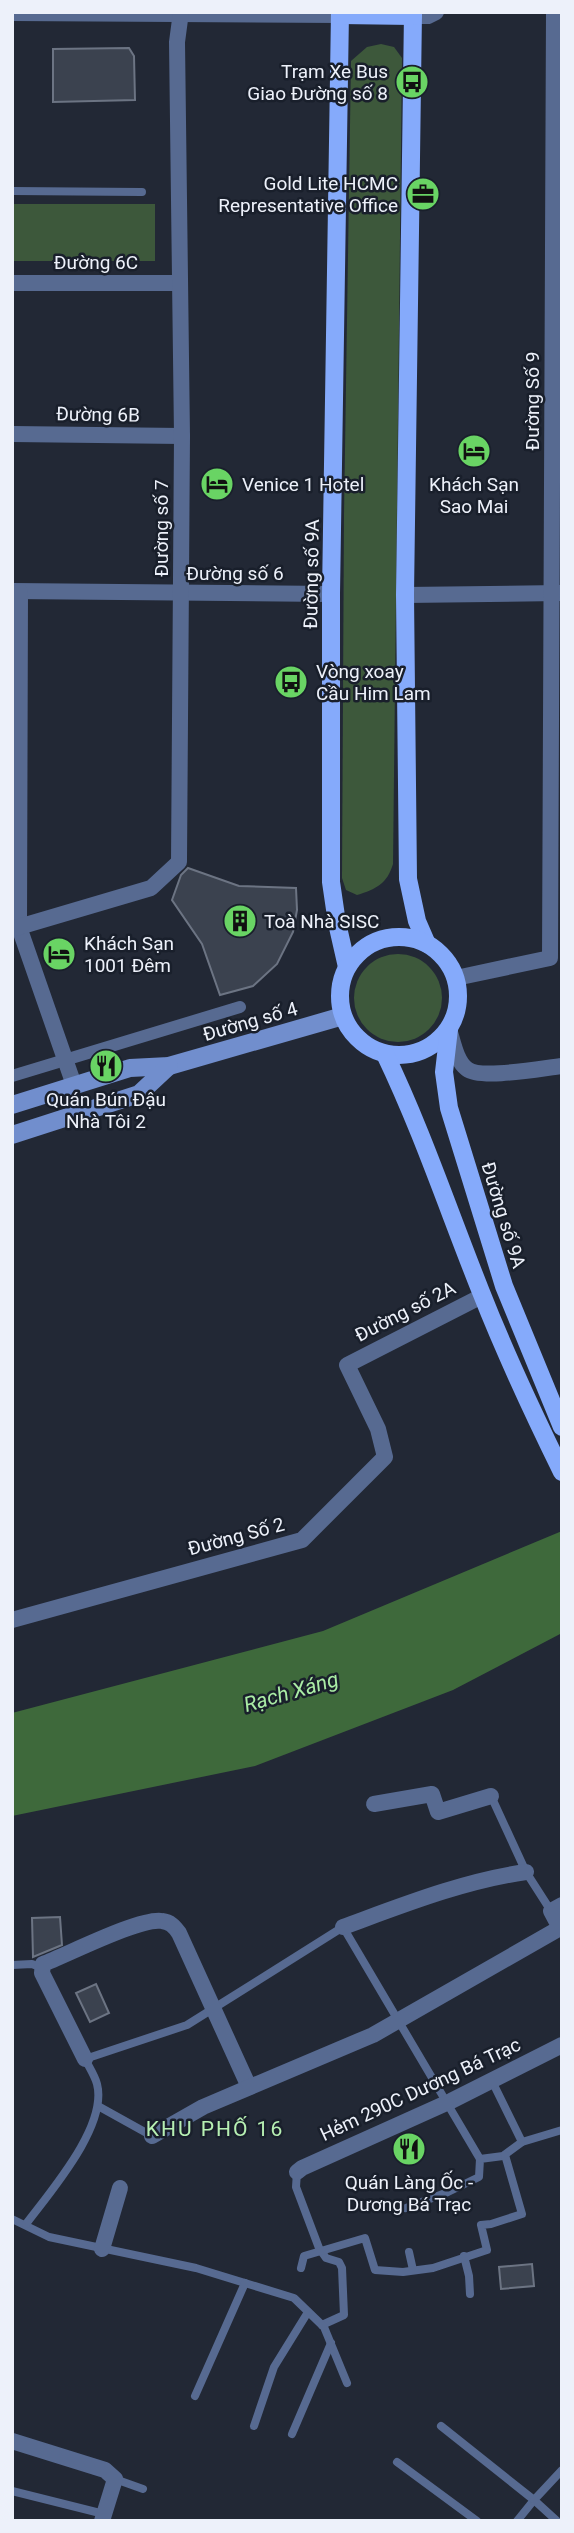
<svg xmlns="http://www.w3.org/2000/svg" width="574" height="2533" viewBox="0 0 574 2533" font-family="Roboto,sans-serif">
<rect width="100%" height="100%" fill="#222835"/>
<!-- green -->
<g fill="#3d583b">
<path d="M381,44l13,3 8,11 -9,806c-6,20 -17,25 -36,31l-11,-5 -4,-12 2,-363 7,-454 16,-14z"/>
<rect x="12" y="204" width="143" height="57"/>
<circle cx="398" cy="998" r="44"/>
</g>
<!-- water -->
<path fill="#3e693b" d="M562,1531v102l-109,57 -198,76 -243,50v-103l311,-82z"/>
<!-- building -->
<g fill="#3b424f" stroke="#6c7483" stroke-width="2">
<path d="M129,48l5,8 1,44 -82,2v-53z"/>
<path d="M188,868l51,18 57,2 1,22 -4,22 -16,32 -24,22 -33,9 -18,-51 -30,-44 9,-25z"/>
<path d="M60,1917l2,28 -29,12 -1,-39z"/>
<path d="M96,1984l13,29 -19,9 -14,-29z"/>
<path d="M532,2264l2,22 -33,3 -2,-22z"/>
</g>
<g fill="none" stroke-linecap="round" stroke-linejoin="round">
<!-- service -->
<g stroke="#576a91" stroke-width="8">
<path d="M12,191l130,1"/>
<path d="M491,1796l35,76 25,39"/>
<path d="M12,1965l20,-1 10,4"/>
<path d="M492,2081l30,61"/>
<path d="M98,2106l54,30"/>
<path d="M297,2172l-1,15 23,61 7,10 13,4 3,6 2,47 -22,10"/>
<path d="M406,2208l42,-16 31,-15 1,-18 23,-3 19,-14 40,-12"/>
<path d="M12,2219l37,18 147,31 98,30 30,29 23,56"/>
<path d="M26,2224c24,-32 82,-98 71,-140 -2,-8 -8,-17 -12,-25l102,-34 156,-98 137,232"/>
<path d="M409,2252l4,18"/>
<path d="M464,2256l5,20 1,18"/>
<path d="M301,2268l3,-12 61,-18 10,32 28,2 30,-4 54,-18 -6,-25 10,-1 31,-10 -17,-59"/>
<path d="M195,2396l50,-113"/>
<path d="M254,2426l20,-59 34,-55"/>
<path d="M441,2426l93,74 -17,21"/>
<path d="M292,2434l39,-91"/>
<path d="M397,2462l80,59"/>
<path d="M115,2479l28,10"/>
<path d="M12,2491l92,23"/>
<path d="M557,2521l-23,-21 28,-30"/>
</g>
<!-- pedestrian -->
<path stroke="#576a91" stroke-width="12" d="M12,1076l228,-69"/>
<!-- minor -->
<g stroke="#576a91" stroke-width="16">
<path d="M12,13l328,2"/>
<path d="M413,16h15l8,-4"/>
<path d="M12,283h167"/>
<path d="M12,434l170,2"/>
<path d="M12,591l319,3"/>
<path d="M20,592l-1,335 55,158"/>
<path d="M405,595l155,-2"/>
<path d="M12,929l139,-41 28,-26 3,-426 -5,-394 4,-30"/>
<path d="M456,978l94,-20 4,-946"/>
<path d="M449,1029c4,12 7,32 18,40 14,11 76,-1 95,-3"/>
<path d="M12,1620l290,-80 83,-83 -7,-28 -31,-64 135,-69"/>
<path d="M374,1804l58,-10 6,18 53,-16"/>
<path d="M343,1927c60,-22 120,-46 183,-55"/>
<path d="M85,2059l-43,-86 1,-9c24,-9 98,-47 119,-43 8,1 12,5 17,12l70,154"/>
<path d="M152,2136l51,-29 170,-72 187,-107 -9,-17 11,-6"/>
<path d="M297,2172l5,-4 149,-67 111,-56"/>
<path d="M102,2249l18,-61"/>
<path d="M12,2441l93,29 10,9 -13,42"/>
</g>
<!-- secondary -->
<g stroke="#718ecd" stroke-width="18">
<path d="M12,1105l118,-37 39,-2 174,-50"/>
<path d="M12,1135l127,-41 30,-28"/>
</g>
<!-- primary -->
<g stroke="#85aafb" stroke-width="18">
<path d="M340,12l-9,582v288l6,41 10,44"/>
<path d="M413,12l-8,583 3,284 9,42 10,23"/>
<path d="M340,15l73,1"/>
<circle cx="399" cy="996" r="59"/>
<path d="M449,1029l-5,43 5,36 55,178 58,141"/>
<path d="M385,1054c37,77 64,158 96,238 24,61 52,121 81,180"/>
</g>
</g>
<!-- icons -->
<defs>
<symbol id="bus-disc" viewBox="-11 -11 22 22"><circle r="9.5" fill="#69d464" stroke="#191f2b"/><path d="M-5-6H5V4H4V6H2V4H-2V6H-4V4H-5ZM-3.5-4V0h7V-4ZM-3.5 1.2v1.5H-2V1.2ZM2 1.2v1.5H3.5V1.2Z" fill="#111"/></symbol>
<symbol id="office-disc" viewBox="-11 -11 22 22"><circle r="9.5" fill="#69d464" stroke="#191f2b"/><path d="M-6-3h4V-5.5h4V-3h4V5H-6ZM-1-4.5V-3h2v-1.5ZM-6 0V1H6V0Z" fill="#111"/></symbol>
<symbol id="hotel-disc" viewBox="-11 -11 22 22"><circle r="9.5" fill="#69d464" stroke="#191f2b"/><path d="M-6-4.5h1.5V1H6V5H4.5V3h-9V5H-6ZM-4 0a1.8 1.8 0 1 1 3.6 0ZM.5 0V-2.5h3Q6-2.5 6 0Z" fill="#111"/></symbol>
<symbol id="building-disc" viewBox="-11 -11 22 22"><circle r="9.5" fill="#69d464" stroke="#191f2b"/><path d="M-4-6H4V6H1V3H-1V6H-4ZM-2.5-4.3h1.7v1.8h-1.7ZM.8-4.3h1.7v1.8H.8ZM-2.5-1h1.7V.8h-1.7ZM.8-1h1.7V.8H.8Z" fill="#111"/></symbol>
<symbol id="restaurant-disc" viewBox="-11 -11 22 22"><circle r="9.5" fill="#69d464" stroke="#191f2b"/><path d="M-5-6h1v4h1v-4h1v4h1v-4h1v5L-1.5 .5V6h-2V.5L-5-1ZM5-6V6H3V1.5H1.5Q1.5-4 5-6Z" fill="#111"/></symbol>
</defs>
<g fill-rule="evenodd">
<use href="#bus-disc" x="393" y="63" width="38" height="38"/>
<use href="#office-disc" x="404" y="175" width="38" height="38"/>
<use href="#hotel-disc" x="455" y="432" width="38" height="38"/>
<use href="#hotel-disc" x="198" y="465" width="38" height="38"/>
<use href="#bus-disc" x="272" y="663" width="38" height="38"/>
<use href="#building-disc" x="221" y="902" width="38" height="38"/>
<use href="#hotel-disc" x="40" y="935" width="38" height="38"/>
<use href="#restaurant-disc" x="87" y="1047" width="38" height="38"/>
<use href="#restaurant-disc" x="390" y="2130" width="38" height="38"/>
</g>
<g text-anchor="middle" stroke-width="5" stroke-linejoin="round" paint-order="stroke">
<!-- poi labels -->
<g font-size="19" fill="#edf1fa" stroke="#191f2b" text-anchor="start">
<text x="388" y="78" text-anchor="end">Trạm Xe Bus<tspan x="388" dy="22">Giao Đường số 8</tspan></text>
<text x="398" y="190" text-anchor="end">Gold Lite HCMC<tspan x="398" dy="22">Representative Office</tspan></text>
<text x="242" y="491">Venice 1 Hotel</text>
<text x="474" y="491" text-anchor="middle">Khách Sạn<tspan x="474" dy="22">Sao Mai</tspan></text>
<text x="316" y="678">Vòng xoay<tspan x="316" dy="22">Cầu Him Lam</tspan></text>
<text x="264" y="928">Toà Nhà SISC</text>
<text x="84" y="950">Khách Sạn<tspan x="84" dy="22">1001 Đêm</tspan></text>
<text x="106" y="1106" text-anchor="middle">Quán Bún Đậu<tspan x="106" dy="22">Nhà Tôi 2</tspan></text>
<text x="409" y="2189" text-anchor="middle">Quán Làng Ốc -<tspan x="409" dy="22">Dương Bá Trạc</tspan></text>
</g>
<!-- street labels -->
<g font-size="19" fill="#edf1fa" stroke="#191f2b">
<text x="96" y="269">Đường 6C</text>
<text transform="translate(532 401) rotate(-90)" y="7">Đường Số 9</text>
<text transform="translate(98 414) rotate(1)" y="7">Đường 6B</text>
<text transform="translate(161 528) rotate(-90)" y="7">Đường số 7</text>
<text x="235" y="580">Đường số 6</text>
<text transform="translate(311 574) rotate(-89)" y="7">Đường số 9A</text>
<text transform="translate(250 1021) rotate(-16)" y="7">Đường số 4</text>
<text transform="translate(504 1215) rotate(73)" y="7">Đường số 9A</text>
<text transform="translate(405 1311) rotate(-27)" y="7">Đường số 2A</text>
<text transform="translate(236 1536) rotate(-15)" y="7">Đường Số 2</text>
<text transform="translate(420 2089) rotate(-25)" y="7">Hẻm 290C Dương Bá Trạc</text>
</g>
<!-- water labels -->
<g font-size="21" font-style="italic" fill="#aaeca5" stroke="#191f2b">
<text transform="translate(291 1692) rotate(-16)" y="7">Rạch Xáng</text>
</g>
<!-- neighbourhood labels -->
<g font-size="21" letter-spacing="2" fill="#b7f0b3" stroke="#191f2b">
<text x="215" y="2136">KHU PHỐ 16</text>
</g>
</g>
<!-- border -->
<rect width="574" height="2533" fill="none" stroke="#edf1fa" stroke-width="28"/>
</svg>
